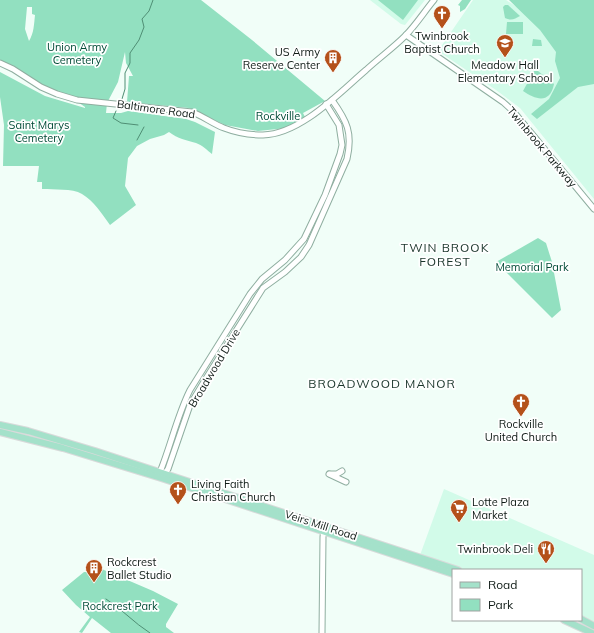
<svg xmlns="http://www.w3.org/2000/svg" width="594" height="633" viewBox="0 0 594 633" font-family="Mulish,sans-serif">
<rect width="100%" height="100%" fill="#f1fef8"/>
<!-- built -->
<g fill="#d2fbe9">
<path d="M370,0h55l-20,25 -4,-1z"/>
<path d="M473,0h33l88,58v141l-74,-91 -24,-18 -58,-39z"/>
<path d="M444,489l150,66v71l-13,-7v-49h-123l-39,-12z"/>
</g>
<!-- green -->
<g fill="#92e0c0" fill-rule="evenodd">
<path d="M0,0h201l51,40 73,61 -22,12 2,4 -18,11 -29,3 -33,-6 -36,-17 -62,-6 2,-26h4l-7,-13 -1,-11 -7,30 -11,21 -1,10h15l7,-2 58,8 9,3 20,10 -3,22c-5,-4 -10,-9 -16,-11 -10,-3 -18,-4 -27,-11l-5,3 -14,4 -13,7 -9,12 -3,28 11,19 -26,20c-8,-11 -16,-24 -28,-31 -10,-6 -28,-4 -40,-5v-7h-5l2,-16h-36l1,-41 -4,-28v-25l45,24 40,12v-1l-13,-9 -15,-4 -57,-31zM27,7h5v7l3,1c-1,9 -1,18 -6,26l-4,-12z"/>
<path d="M378,0h40l-15,20z"/>
<path d="M462,0h9l-6,9 -5,3v-6l-2,-1z"/>
<path d="M509,0h85v84l-16,3 -41,32 -6,-5 18,-15 11,-21 -5,-17 1,-9 -16,-22z"/>
<path d="M505,5h3l12,11c-5,3 -9,5 -15,2l-2,-11z"/>
<path d="M507,22h16v12h-17z"/>
<path d="M533,39l8,1 1,6h-10z"/>
<path d="M534,71h4l16,13c-4,20 -18,16 -31,7z"/>
<path d="M538,238l8,5 6,19 9,48 -9,8 -56,-56z"/>
<path d="M97,567l56,24 25,13 -12,20v3l8,6h-63l-19,-15 -10,15 -3,-1 11,-15 -14,-12 -14,-15 22,-18h3l6,2z"/>
</g>
<g fill="none" stroke-linecap="round" stroke-linejoin="round">
<!-- stream -->
<g stroke="#4f8e74" stroke-width="1">
<path d="M122,99l3,-10v-16l5,-10v-10l9,-13 5,-13 -2,-8 7,-8 4,-11"/>
<path d="M116,111l-3,7 8,5 17,2"/>
<path d="M137,140l7,-13"/>
<path d="M106,599c16,10 28,24 44,34"/>
</g>
<defs>
<g id="minor">
<path d="M406,35l97,67 10,9 81,98"/>
<path d="M0,63l13,6 28,18 16,7 20,6 115,12c11,4 21,12 32,16 13,5 26,7 39,7 38,-1 76,-42 103,-65 13,-12 27,-22 39,-34 11,-11 19,-24 29,-36"/>
<path d="M329,474l17,8"/>
<path d="M330,474h7l5,-3"/>
<path d="M160,475v-3c11,-27 17,-56 30,-82l60,-96 12,-15 23,-19 19,-21 21,-44 15,-41 2,-9 -3,-20 -13,-21"/>
<path d="M163,476l5,-7 22,-64 15,-25 58,-92 22,-16 16,-15 8,-12 38,-86c6,-26 0,-38 -15,-59"/>
<path d="M322,633l1,-96 1,-9"/>
</g>
<g id="major">
<path d="M0,425l28,6 67,20 363,119"/>
<path d="M0,432l63,16 98,30 292,96"/>
<path d="M581,619l13,7"/>
<path d="M564,620l28,13"/>
</g>
</defs>
<!-- minor casing -->
<use href="#minor" stroke="#8faea0" stroke-width="7"/>
<!-- major casing -->
<use href="#major" stroke="#d8dada" stroke-width="8"/>
<!-- minor -->
<use href="#minor" stroke="#fff" stroke-width="5"/>
<!-- major -->
<use href="#major" stroke="#a4e1ca" stroke-width="6"/>
</g>
<!-- icons -->
<defs>
<symbol id="church-pin" viewBox="-11 -11 22 30"><path d="M0 17L-7.5 6A9.5 9.5 0 1 1 7.5 6Z" fill="#b4511a" stroke="#fff"/><path d="M-1.2-6h2.4v3.5h3.3v2.4h-3.3V6h-2.4V-.1h-3.3v-2.4h3.3Z" fill="#fff"/></symbol>
<symbol id="school-pin" viewBox="-11 -11 22 30"><path d="M0 17L-7.5 6A9.5 9.5 0 1 1 7.5 6Z" fill="#b4511a" stroke="#fff"/><path d="M0-5L7-2L0 1L-7-2ZM-4 1L0 2.5L4 1V4Q0 6-4 4Z" fill="#fff"/></symbol>
<symbol id="building-pin" viewBox="-11 -11 22 30"><path d="M0 17L-7.5 6A9.5 9.5 0 1 1 7.5 6Z" fill="#b4511a" stroke="#fff"/><path d="M-4-6H4V6H1V3H-1V6H-4ZM-2.5-4.3h1.7v1.8h-1.7ZM.8-4.3h1.7v1.8H.8ZM-2.5-1h1.7V.8h-1.7ZM.8-1h1.7V.8H.8Z" fill="#fff"/></symbol>
<symbol id="supermarket-pin" viewBox="-11 -11 22 30"><path d="M0 17L-7.5 6A9.5 9.5 0 1 1 7.5 6Z" fill="#b4511a" stroke="#fff"/><path d="M-6-5.5h2.5l.6 2H6L4.5 2H-2.5L-4.4-4H-6ZM-1.5 3.2a1.3 1.3 0 1 0 .1 0ZM3 3.2a1.3 1.3 0 1 0 .1 0Z" fill="#fff"/></symbol>
<symbol id="restaurant-pin" viewBox="-11 -11 22 30"><path d="M0 17L-7.5 6A9.5 9.5 0 1 1 7.5 6Z" fill="#b4511a" stroke="#fff"/><path d="M-5-6h1v4h1v-4h1v4h1v-4h1v5L-1.5 .5V6h-2V.5L-5-1ZM5-6V6H3V1.5H1.5Q1.5-4 5-6Z" fill="#fff"/></symbol>
</defs>
<g fill-rule="evenodd">
<use href="#church-pin" x="432" y="4" width="20" height="27"/>
<use href="#school-pin" x="495" y="33" width="20" height="27"/>
<use href="#building-pin" x="323" y="48" width="20" height="27"/>
<use href="#church-pin" x="511" y="392" width="20" height="27"/>
<use href="#church-pin" x="168" y="480" width="20" height="27"/>
<use href="#supermarket-pin" x="449" y="498" width="20" height="27"/>
<use href="#restaurant-pin" x="536" y="539" width="20" height="27"/>
<use href="#building-pin" x="84" y="558" width="20" height="27"/>
</g>
<g text-anchor="middle" stroke-width="3.5" stroke-linejoin="round" paint-order="stroke">
<!-- poi labels -->
<g font-size="11" fill="#0e1a15" stroke="#fff">
<text x="442" y="40">Twinbrook<tspan x="442" dy="13">Baptist Church</tspan></text>
<text x="320" y="56" text-anchor="end">US Army<tspan x="320" dy="13">Reserve Center</tspan></text>
<text x="505" y="69">Meadow Hall<tspan x="505" dy="13">Elementary School</tspan></text>
<text x="521" y="428">Rockville<tspan x="521" dy="13">United Church</tspan></text>
<text x="191" y="488" text-anchor="start">Living Faith<tspan x="191" dy="13">Christian Church</tspan></text>
<text x="472" y="506" text-anchor="start">Lotte Plaza<tspan x="472" dy="13">Market</tspan></text>
<text x="533" y="553" text-anchor="end">Twinbrook Deli</text>
<text x="107" y="566" text-anchor="start">Rockcrest<tspan x="107" dy="13">Ballet Studio</tspan></text>
</g>
<!-- park labels -->
<g font-size="11" fill="#014b36" stroke="#fff">
<text x="77" y="51">Union Army<tspan x="77" dy="13">Cemetery</tspan></text>
<text x="278" y="120">Rockville</text>
<text x="39" y="129">Saint Marys<tspan x="39" dy="13">Cemetery</tspan></text>
<text x="532" y="271">Memorial Park</text>
<text x="120" y="610">Rockcrest Park</text>
</g>
<!-- street labels -->
<g font-size="11" fill="#0e1a15" stroke="#fff">
<text transform="translate(156 109) rotate(8)" y="4">Baltimore Road</text>
<text transform="translate(542 147) rotate(50)" y="4">Twinbrook Parkway</text>
<text transform="translate(214 368) rotate(-59)" y="4">Broadwood Drive</text>
<text transform="translate(321 525) rotate(18)" y="4">Veirs Mill Road</text>
</g>
<!-- neighbourhood labels -->
<g font-size="12" letter-spacing="1" fill="#183429" stroke="#fff">
<text x="445" y="252">TWIN BROOK<tspan x="445" dy="14">FOREST</tspan></text>
<text x="382" y="388">BROADWOOD MANOR</text>
</g>
</g>
<!-- legend -->
<rect x="452" y="569" width="130" height="52" fill="#ffffff" stroke="#9fa3a1"/>
<rect x="460" y="582" width="20" height="6" fill="#a4e1ca" stroke="#9fa3a1"/>
<text x="488" y="589" font-size="12" fill="#0e1a15">Road</text>
<rect x="460" y="599" width="20" height="12" fill="#92e0c0" stroke="#9fa3a1"/>
<text x="488" y="609" font-size="12" fill="#0e1a15">Park</text>
</svg>
